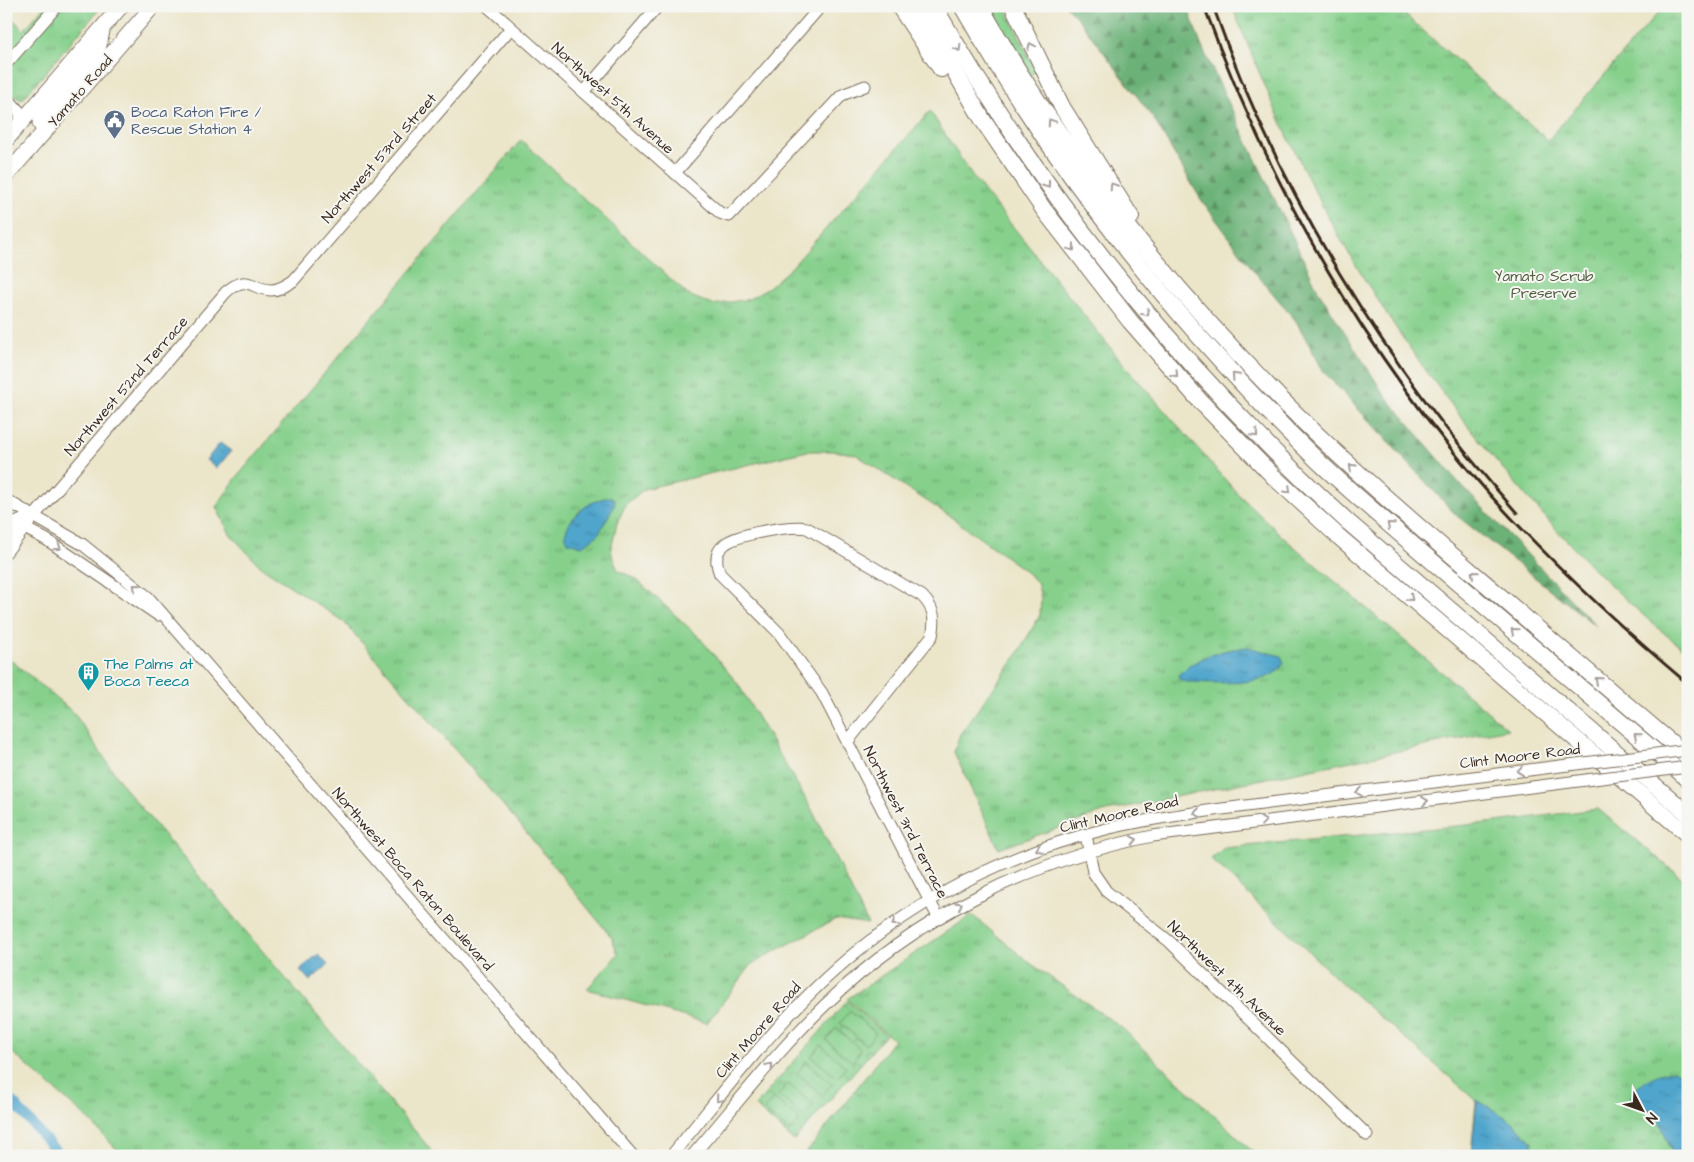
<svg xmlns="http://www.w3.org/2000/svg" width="1694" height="1162" viewBox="0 0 1694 1162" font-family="'Architects Daughter',sans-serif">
<defs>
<pattern id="grass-tufts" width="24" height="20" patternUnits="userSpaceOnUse" patternTransform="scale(1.25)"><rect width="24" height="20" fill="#86d08c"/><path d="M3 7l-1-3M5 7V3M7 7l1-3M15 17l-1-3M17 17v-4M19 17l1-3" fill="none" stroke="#6fa972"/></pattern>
<pattern id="forest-firs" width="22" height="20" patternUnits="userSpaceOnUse" patternTransform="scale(1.25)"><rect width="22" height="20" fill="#6cb278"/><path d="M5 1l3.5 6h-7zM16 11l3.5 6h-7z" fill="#5a9162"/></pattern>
<pattern id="park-crowns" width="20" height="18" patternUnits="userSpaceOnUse" patternTransform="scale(1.25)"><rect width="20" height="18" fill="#86d08c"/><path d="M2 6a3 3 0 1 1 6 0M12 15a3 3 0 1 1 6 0" fill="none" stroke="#6fa972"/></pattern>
<pattern id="water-ripples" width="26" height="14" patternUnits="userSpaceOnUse" patternTransform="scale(1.25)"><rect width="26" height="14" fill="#50a5cc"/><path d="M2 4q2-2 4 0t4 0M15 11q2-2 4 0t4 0" fill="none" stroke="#4487a5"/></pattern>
</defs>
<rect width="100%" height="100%" fill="#f6f6f2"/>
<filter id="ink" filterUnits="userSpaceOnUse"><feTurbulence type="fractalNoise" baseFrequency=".02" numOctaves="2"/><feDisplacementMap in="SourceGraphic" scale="10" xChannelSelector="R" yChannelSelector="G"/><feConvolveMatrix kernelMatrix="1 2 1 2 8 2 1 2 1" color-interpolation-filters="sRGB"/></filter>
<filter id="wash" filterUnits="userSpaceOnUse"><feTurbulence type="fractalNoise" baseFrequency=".0096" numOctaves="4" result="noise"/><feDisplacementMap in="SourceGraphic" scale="20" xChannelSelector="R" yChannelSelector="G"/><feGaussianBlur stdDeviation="1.12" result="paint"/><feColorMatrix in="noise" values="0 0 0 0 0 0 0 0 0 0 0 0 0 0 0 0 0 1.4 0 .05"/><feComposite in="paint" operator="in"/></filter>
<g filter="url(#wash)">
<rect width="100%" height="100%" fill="#ebe5c9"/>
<!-- grass -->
<g fill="url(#grass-tufts)" stroke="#607d55">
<path d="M45,6h57l-80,94 -16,-7v-80l18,17z"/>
<path d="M989,6h16l31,65 -5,4z"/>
<path d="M1232,6h163l153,134 116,-134h24v646c-55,-42 -105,-92 -151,-144 -90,-101 -175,-218 -234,-340 -26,-52 -49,-107 -71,-162z"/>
<path d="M930,111l42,65 154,191 111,126 47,45 224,191 -402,82 -107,38 -45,-97 6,-18 56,-77 24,-42 1,-17 -4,-16 -14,-13 -75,-54 -93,-61 -22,-3h-26l-163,38 -18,15 -9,19 -6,26 2,10 5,11 18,9 63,58 39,47 73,124 57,116 -32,-5 -83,44 -46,60 -120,-34 31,-35 -6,-16 -90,-111 -178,-205 -84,-56 -30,-32 -14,-27 21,-30 284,-337 167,155 25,10 36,-6 20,-12 23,-20z"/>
<path d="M6,656l68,57 52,77 310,366h-313l-36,-38 -81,-71z"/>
<path d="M1598,809l90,74v273h-217l5,-56 -128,-111 -137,-130 13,-11 264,-25z"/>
<path d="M972,915l58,48 92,65 135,128h-453l90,-116 -47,-41z"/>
</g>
<!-- forest -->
<path fill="url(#forest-firs)" stroke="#546e4b" d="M1066,6h121l14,39 118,247 65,102 75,89 137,143 -140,-111 -132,-143 -28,-51 -42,-50 -54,-73 -48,-82 -72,-95z"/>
<!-- park -->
<path fill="url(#park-crowns)" stroke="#607d55" d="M847,1001l39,34 -92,106 -39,-35z"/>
<!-- pitch -->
<g fill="#86d08c" stroke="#607d55">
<path d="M850,1011l26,22 -10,12 -26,-22z"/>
<path d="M836,1028l25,22 -9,12 -26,-22z"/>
<path d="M821,1045l25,22 -9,11 -26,-22z"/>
<path d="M806,1062l26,22 -10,11 -25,-22z"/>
<path d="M788,1084l26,21 -10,12 -26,-22z"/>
<path d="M774,1098l26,22 -10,12 -26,-22z"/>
</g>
<!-- water -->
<g fill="url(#water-ripples)" stroke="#466875">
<path d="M220,443l11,8 -14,17 -11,-8z"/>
<path d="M611,497l3,2 1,5 -17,31 -16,11 -14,-4 -3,-7c4,-20 26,-36 46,-38z"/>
<path d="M1248,647l33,9 3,7c-12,26 -73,19 -98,19l-7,-3 -1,-4c21,-19 43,-25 70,-28z"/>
<path d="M318,954l10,11 -18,16 -10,-11z"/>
<path d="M1674,1070l14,8v78h-14l-14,-33 -9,-13 -23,-5c6,-22 25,-30 46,-35z"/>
<path d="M1477,1100l36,22 19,20v14h-61z"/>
</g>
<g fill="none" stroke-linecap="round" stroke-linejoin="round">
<!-- canal -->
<path stroke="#50a5cc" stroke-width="10" d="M6,1094l54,62"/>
</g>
</g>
<g filter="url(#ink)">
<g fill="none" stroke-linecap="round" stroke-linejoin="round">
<defs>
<g id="minor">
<path d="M487,6l233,207 9,3 113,-121 23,-9"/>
<path d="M6,64l51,-58"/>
<path d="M584,92l74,-86"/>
<path d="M6,97l13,14 3,11"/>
<path d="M6,115v17"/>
<path d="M675,173l146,-167"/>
<path d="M6,500l76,44 66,53 485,559"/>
<path d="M6,518l41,22 111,75"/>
<path d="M6,534l10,-11 6,-3"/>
<path d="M6,552l29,-37 191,-223c22,-19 24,-3 45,-2 9,0 15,-5 22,-9l218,-253"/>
<path d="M848,741l84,-105c4,-17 2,-28 -10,-40l-115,-68c-15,-3 -72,6 -83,17 -10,8 -8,19 -4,29l59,59 43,60 116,224"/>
<path d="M1086,835l7,37 13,19 64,51 197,193"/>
<path d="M671,1156c62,-75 121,-156 199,-215 71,-54 153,-92 240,-113 65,-15 132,-21 198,-30 87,-11 173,-22 260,-33"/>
<path d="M692,1156c44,-51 85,-105 133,-151 91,-88 204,-144 328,-169l433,-56"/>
</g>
<g id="major">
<path d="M45,132l-5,-9 2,-6 56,-67 4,-19"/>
<path d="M6,140l115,-134"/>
<path d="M6,176l147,-170"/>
</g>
<g id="highway">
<path d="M899,6l42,63"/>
<path d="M917,6l67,116 60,88 86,111 70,80 74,76 64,59 350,299"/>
<path d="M934,6c112,196 248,364 414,516l340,292"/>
<path d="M962,6c96,168 217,320 356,455 48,45 99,87 149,130 74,63 147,126 221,188"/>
<path d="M980,6c86,153 198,292 323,415 58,57 120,110 183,163 67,58 134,115 202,173"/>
<path d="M1013,6l49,101 69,110"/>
</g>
</defs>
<!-- minor casing -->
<use href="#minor" stroke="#796b5a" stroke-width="13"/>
<!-- major casing -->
<use href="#major" stroke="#796b5a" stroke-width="17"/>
<!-- highway casing -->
<use href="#highway" stroke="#796b5a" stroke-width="18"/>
<!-- minor -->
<use href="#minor" stroke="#fff" stroke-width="11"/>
<!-- major -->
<use href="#major" stroke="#fff" stroke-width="15"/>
<!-- highway -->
<use href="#highway" stroke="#fff" stroke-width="16"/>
<!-- rail -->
<g stroke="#3b2a1e" stroke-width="3">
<path d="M1204,6c65,179 161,349 288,491 61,67 127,129 196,187"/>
<path d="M1213,6c66,188 172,359 304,507"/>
<path d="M6,1150l5,6"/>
</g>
<defs>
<g id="minor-bridge">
<path d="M1568,765l120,-15"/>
<path d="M1586,780l102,-13"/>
</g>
</defs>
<!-- minor-bridge casing -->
<use href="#minor-bridge" stroke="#796b5a" stroke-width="13" stroke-linecap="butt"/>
<!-- minor-bridge -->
<use href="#minor-bridge" stroke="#fff" stroke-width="11"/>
</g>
<!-- one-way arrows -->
<defs><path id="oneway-chevron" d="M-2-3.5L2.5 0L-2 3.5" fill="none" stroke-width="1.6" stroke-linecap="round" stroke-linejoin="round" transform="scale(1.25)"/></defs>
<g stroke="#a79f9a">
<use href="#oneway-chevron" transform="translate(1031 46) rotate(-115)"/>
<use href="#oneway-chevron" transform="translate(958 48) rotate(60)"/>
<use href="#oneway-chevron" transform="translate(1051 122) rotate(-124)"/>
<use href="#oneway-chevron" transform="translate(1047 185) rotate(55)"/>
<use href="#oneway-chevron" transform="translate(1113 186) rotate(-123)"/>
<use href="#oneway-chevron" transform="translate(1072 248) rotate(53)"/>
<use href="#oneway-chevron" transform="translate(1146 313) rotate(50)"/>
<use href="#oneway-chevron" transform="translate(1175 374) rotate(48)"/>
<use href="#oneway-chevron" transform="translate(1235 376) rotate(-133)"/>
<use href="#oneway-chevron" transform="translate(1255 434) rotate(45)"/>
<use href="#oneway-chevron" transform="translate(1352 467) rotate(-137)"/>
<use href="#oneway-chevron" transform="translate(1288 490) rotate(44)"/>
<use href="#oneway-chevron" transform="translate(1390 525) rotate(-139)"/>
<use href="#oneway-chevron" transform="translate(58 547) rotate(33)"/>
<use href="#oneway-chevron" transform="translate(1474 574) rotate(-139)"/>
<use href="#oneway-chevron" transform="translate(136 587) rotate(-139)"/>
<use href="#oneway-chevron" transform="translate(1410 598) rotate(40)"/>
<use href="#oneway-chevron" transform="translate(1514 631) rotate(-140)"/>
<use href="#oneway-chevron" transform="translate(1598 680) rotate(-139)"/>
<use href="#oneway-chevron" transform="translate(1637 736) rotate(-140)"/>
<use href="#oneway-chevron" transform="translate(1520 771) rotate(173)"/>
<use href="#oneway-chevron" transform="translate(1359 792) rotate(173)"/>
<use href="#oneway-chevron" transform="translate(1425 801) rotate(-7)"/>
<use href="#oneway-chevron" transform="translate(1197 813) rotate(171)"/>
<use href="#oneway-chevron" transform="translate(1263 821) rotate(-7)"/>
<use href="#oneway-chevron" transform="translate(1134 840) rotate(-11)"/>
<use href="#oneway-chevron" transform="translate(1039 849) rotate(160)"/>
<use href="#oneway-chevron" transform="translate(959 905) rotate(-30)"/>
<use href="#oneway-chevron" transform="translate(895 923) rotate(145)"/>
<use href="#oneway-chevron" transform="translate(770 1066) rotate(-49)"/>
<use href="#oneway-chevron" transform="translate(719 1099) rotate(130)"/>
</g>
</g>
<!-- icons -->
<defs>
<symbol id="civic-pin" viewBox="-11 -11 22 30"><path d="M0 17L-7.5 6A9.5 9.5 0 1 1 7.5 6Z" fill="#5c6f8a" stroke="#f6f6f2"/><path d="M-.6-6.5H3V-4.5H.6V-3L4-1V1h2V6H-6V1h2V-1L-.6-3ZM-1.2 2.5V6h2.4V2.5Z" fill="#fff"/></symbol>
<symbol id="building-pin" viewBox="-11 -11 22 30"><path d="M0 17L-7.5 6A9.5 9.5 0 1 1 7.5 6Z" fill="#0f9aa8" stroke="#f6f6f2"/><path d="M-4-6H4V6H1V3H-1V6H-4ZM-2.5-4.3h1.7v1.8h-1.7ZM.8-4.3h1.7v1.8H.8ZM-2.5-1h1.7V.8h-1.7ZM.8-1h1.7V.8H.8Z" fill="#fff"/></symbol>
</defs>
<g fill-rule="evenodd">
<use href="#civic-pin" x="102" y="108" width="25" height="34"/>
<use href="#building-pin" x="76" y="660" width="25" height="34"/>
</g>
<g text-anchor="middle" stroke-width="4" stroke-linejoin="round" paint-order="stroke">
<!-- street labels -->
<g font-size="15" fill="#3b2a1e" stroke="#f6f6f2">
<text transform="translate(80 91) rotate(-49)" y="5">Yamato Road</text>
<text transform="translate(613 98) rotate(42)" y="5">Northwest 5th Avenue</text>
<text transform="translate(379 158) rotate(-49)" y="5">Northwest 53rd Street</text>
<text transform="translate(126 386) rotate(-49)" y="5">Northwest 52nd Terrace</text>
<text transform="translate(1520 756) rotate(-7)" y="5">Clint Moore Road</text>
<text transform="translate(1119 814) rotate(-13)" y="5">Clint Moore Road</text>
<text transform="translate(906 822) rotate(63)" y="5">Northwest 3rd Terrace</text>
<text transform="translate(413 879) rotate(49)" y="5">Northwest Boca Raton Boulevard</text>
<text transform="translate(1227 978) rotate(44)" y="5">Northwest 4th Avenue</text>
<text transform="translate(758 1030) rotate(-49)" y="5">Clint Moore Road</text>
</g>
<!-- service labels -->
<g font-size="15" fill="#4e5e75" stroke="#f6f6f2" text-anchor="start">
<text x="131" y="117">Boca Raton Fire /<tspan x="131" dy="17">Rescue Station 4</tspan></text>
</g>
<!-- park labels -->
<g font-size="15" fill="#525c3f" stroke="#f6f6f2">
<text x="1544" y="281">Yamato Scrub<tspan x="1544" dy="17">Preserve</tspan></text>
</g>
<!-- culture labels -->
<g font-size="15" fill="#0d838f" stroke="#f6f6f2" text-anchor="start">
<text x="104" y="669">The Palms at<tspan x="104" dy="17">Boca Teeca</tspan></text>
</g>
</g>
<!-- margin -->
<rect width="1694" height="1162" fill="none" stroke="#f6f6f2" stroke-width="25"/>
<!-- north arrow -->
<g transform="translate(1642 1110) rotate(131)" stroke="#f6f6f2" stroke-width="4" paint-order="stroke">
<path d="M0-4L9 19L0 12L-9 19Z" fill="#3b2a1e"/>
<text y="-8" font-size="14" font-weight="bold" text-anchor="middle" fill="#3b2a1e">N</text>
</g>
</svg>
